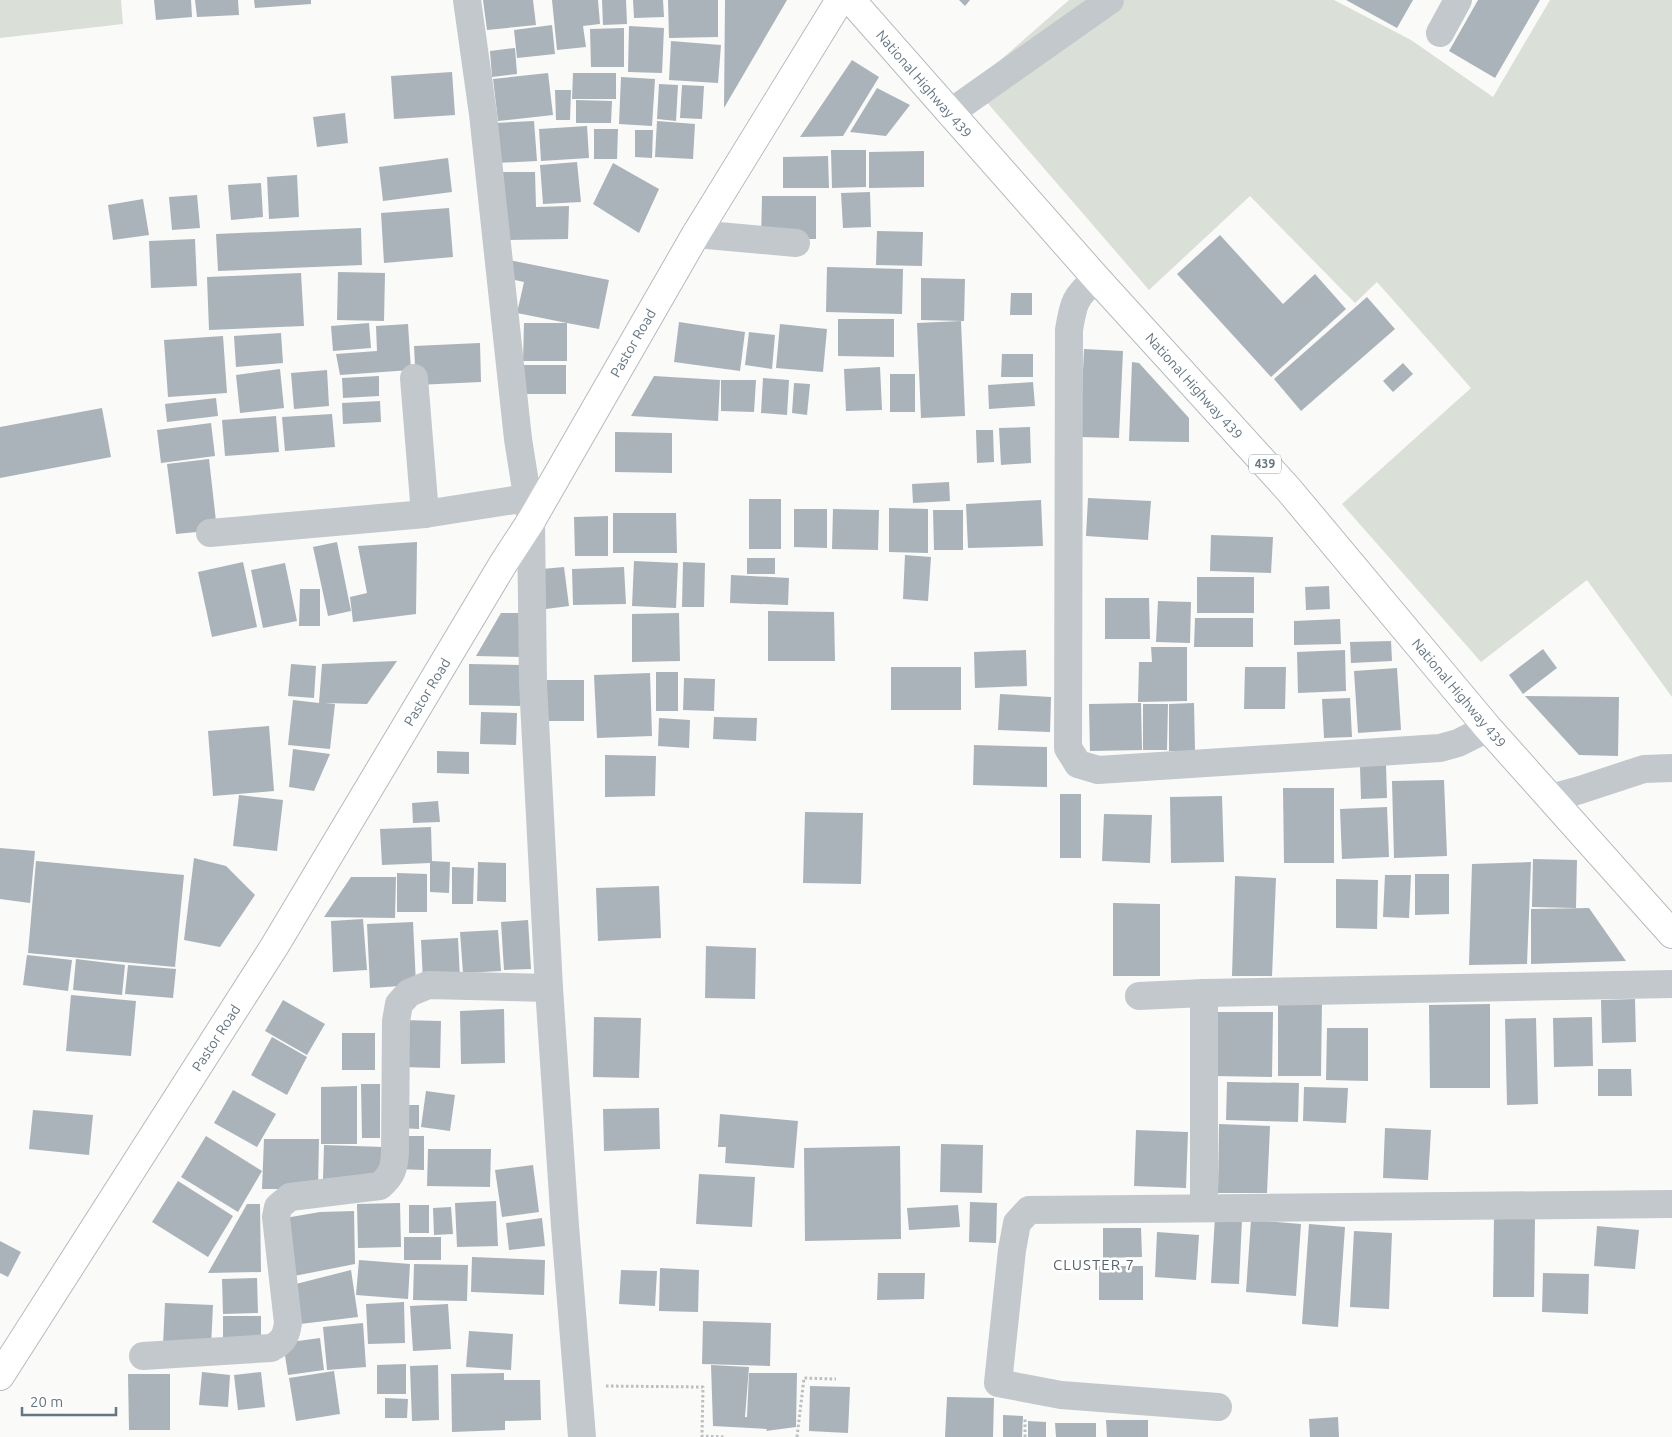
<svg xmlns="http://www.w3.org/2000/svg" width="1672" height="1437" viewBox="0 0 1672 1437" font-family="Ubuntu,sans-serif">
<rect width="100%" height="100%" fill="#fafaf8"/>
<!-- green -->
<g fill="#dadfd7">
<path d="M0,0h121l2,24 -123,14z"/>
<path d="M1069,0h265l77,40 82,57 57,-97h122v697l-85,-117 -106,82 -139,-158 129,-116 -94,-106 -22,21 -105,-107 -101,94 -177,-205z"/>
</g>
<!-- building -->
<g fill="#aab3b9">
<path d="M154,0h37l1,17 -36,3z"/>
<path d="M195,0h43l1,15 -42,2z"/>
<path d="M254,0h57v4l-56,4z"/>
<path d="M483,0h50l3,25 -49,5z"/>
<path d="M552,0h46l2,24 -17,2 3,21 -29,3z"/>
<path d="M602,0h24l1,24 -24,1z"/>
<path d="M633,0h30l1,17 -30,1z"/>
<path d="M668,0h50v37l-49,1z"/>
<path d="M725,0h62l-63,108z"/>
<path d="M959,0h11l-5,6z"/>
<path d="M1346,0h67l-16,28z"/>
<path d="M1478,0h62l-45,78 -46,-27z"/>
<path d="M552,25l3,29 -38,4 -3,-28z"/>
<path d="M629,26l35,2 -2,45 -34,-1z"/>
<path d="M624,28v39h-33l-1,-38z"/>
<path d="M671,41l50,4 -3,38 -49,-3z"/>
<path d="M515,48l2,26 -25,3 -2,-26z"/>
<path d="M852,60l27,17 -36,59 -43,1z"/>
<path d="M452,72l3,43 -61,4 -3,-43z"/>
<path d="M548,73l5,42 -55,6 -5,-42z"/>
<path d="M573,73h43v26h-44z"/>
<path d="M621,77l34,2 -3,47 -33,-2z"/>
<path d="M659,84l19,1 -2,36 -19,-2z"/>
<path d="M682,85l22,1 -2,33 -22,-1z"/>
<path d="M877,88l33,17 -24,31 -36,-4z"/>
<path d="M555,90h16l-1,30h-14z"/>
<path d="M576,100l36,1 -1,22h-35z"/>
<path d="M345,113l3,30 -31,4 -4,-30z"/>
<path d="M534,121l3,40 -40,2 -2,-40z"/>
<path d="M657,121l38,3 -2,35 -38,-2z"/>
<path d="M587,126l2,32 -48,3 -2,-32z"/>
<path d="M594,129h24l-1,30h-23z"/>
<path d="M635,130h18l-1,28 -17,-1z"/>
<path d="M831,150h35v37l-34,1z"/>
<path d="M924,151v36l-55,1v-36z"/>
<path d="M828,156l1,32h-46v-31z"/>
<path d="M448,158l4,34 -69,9 -4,-34z"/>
<path d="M577,162l4,40 -38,2 -3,-39z"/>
<path d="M613,163l46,26 -20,44 -46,-29z"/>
<path d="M500,172h35l1,35 33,-1 -1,33 -63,1z"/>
<path d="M297,175l2,42 -30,2 -2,-42z"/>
<path d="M261,183l2,34 -32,3 -3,-35z"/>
<path d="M870,192l1,35 -28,1 -2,-35z"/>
<path d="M197,195l3,33 -28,2 -3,-33z"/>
<path d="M762,196h54v43h-55z"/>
<path d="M143,199l6,36 -36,5 -5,-35z"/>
<path d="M449,208l4,49 -69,6 -3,-50z"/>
<path d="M361,228l1,37 -144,6 -2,-37z"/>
<path d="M877,231l46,1 -1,34 -46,-1z"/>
<path d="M1220,235l63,69 32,-30 31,35 -75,68 -94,-103z"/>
<path d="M195,239l2,47 -46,2 -2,-47z"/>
<path d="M509,260l100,20 -10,49 -32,-6v38h-44l1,-38h43l-50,-10 7,-31 -18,-4z"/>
<path d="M827,267l76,2 -1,45 -76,-2z"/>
<path d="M338,272l47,1 -1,48 -47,-1z"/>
<path d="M301,273l3,53 -95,4 -2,-53z"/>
<path d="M921,278l44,1 -1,42 -43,-1z"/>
<path d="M1011,293h21v22h-22z"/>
<path d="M1367,297l28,32 -94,82 -27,-32z"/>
<path d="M838,319h56v38l-56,-1z"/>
<path d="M961,321l4,95 -44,2 -4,-95z"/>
<path d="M679,322l66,10 -5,39 -66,-9z"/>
<path d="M369,323l2,25 -38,3 -2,-25z"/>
<path d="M408,324l3,46 -71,5 -4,-21 41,-3 -1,-25z"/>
<path d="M780,324l47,5 -4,43 -47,-4z"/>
<path d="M749,332l26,3 -3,34 -27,-4z"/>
<path d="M281,333l2,30 -47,4 -2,-31z"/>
<path d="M223,336l4,57 -59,4 -4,-57z"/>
<path d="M480,343l1,39 -65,3 -2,-39z"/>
<path d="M1084,349l39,2 -4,87 -39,-1z"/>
<path d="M1002,354h31v23h-32z"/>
<path d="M1132,362l7,1 50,55v24l-60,-1z"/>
<path d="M1403,363l10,11 -20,18 -10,-11z"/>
<rect x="523" y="365" width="43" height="29"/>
<path d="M880,367l2,43 -36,1 -2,-42z"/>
<path d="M280,369l4,39 -44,5 -4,-38z"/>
<path d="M327,370l2,36 -35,3 -3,-36z"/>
<rect x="890" y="374" width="25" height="38"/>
<path d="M379,376v20l-36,2 -1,-20z"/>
<path d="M654,376l66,4 -2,41 -87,-5z"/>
<path d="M763,378l26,2 -2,35 -26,-2z"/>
<path d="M721,380h35l-2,32 -33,-1z"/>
<path d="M1033,382l2,24 -46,3 -1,-24z"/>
<path d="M794,383l16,1 -3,31 -15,-2z"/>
<path d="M216,398l2,18 -51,6 -2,-18z"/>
<path d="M380,401l1,21 -38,2 -1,-21z"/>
<path d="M102,408l9,49 -111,21v-51z"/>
<path d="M332,414l3,33 -50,4 -3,-34z"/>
<path d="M276,416l3,36 -54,4 -3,-36z"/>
<path d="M211,423l4,33 -54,7 -4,-33z"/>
<path d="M1030,427l1,36 -30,2 -2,-37z"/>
<path d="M976,430h17l1,32 -17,1z"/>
<path d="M615,432l57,1v40l-57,-1z"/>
<path d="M209,459l8,71 -41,4 -9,-70z"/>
<path d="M949,482l1,19 -37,2 -1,-19z"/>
<path d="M1088,498l63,3 -3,39 -62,-4z"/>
<rect x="749" y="499" width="32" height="50"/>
<path d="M1041,500l2,46 -75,2 -2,-44z"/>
<path d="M889,508l39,1v44l-39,-1z"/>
<path d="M794,509h33v39l-33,-1z"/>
<path d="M833,509l46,1 -1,40 -46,-1z"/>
<path d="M933,510h30v40h-29z"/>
<path d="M613,513h63l1,40h-64z"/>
<path d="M608,516v40h-33l-1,-39z"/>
<path d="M1211,535l62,2 -2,36 -61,-2z"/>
<path d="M337,542l14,69 -23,5 -15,-69z"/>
<path d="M417,542l-1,72 -63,8 -3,-25 17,-4 -9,-47z"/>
<path d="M905,555l26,2 -3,44 -25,-2z"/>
<rect x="747" y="558" width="28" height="16"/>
<path d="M634,561l44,2 -2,45 -44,-2z"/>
<path d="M243,562l14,65 -45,10 -14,-65z"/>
<path d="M683,562l22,1 -1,44h-22z"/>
<path d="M285,563l12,58 -34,7 -12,-58z"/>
<path d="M564,567l5,39 -23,3 -4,-40z"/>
<path d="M624,567l2,37 -53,1 -1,-36z"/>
<path d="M731,575l58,3 -1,27 -58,-2z"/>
<rect x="1197" y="577" width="57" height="36"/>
<path d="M1329,586l1,23 -24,1 -1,-23z"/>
<path d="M300,589h20v37h-21z"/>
<path d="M1105,598h44l1,41h-45z"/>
<path d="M1158,601l33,1 -1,41 -34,-1z"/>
<path d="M768,611l66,1 1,49h-67z"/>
<path d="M501,613h22v44l-47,-1z"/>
<path d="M679,613l1,48 -48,1v-48z"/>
<path d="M1195,618h58v29h-59z"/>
<path d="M1340,619l1,25 -47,1v-24z"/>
<path d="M1391,641l1,20 -41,2 -1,-21z"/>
<path d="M1151,647h36v54l-49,1 1,-40h13z"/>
<path d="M1543,649l14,19 -34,26 -14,-19z"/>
<path d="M1026,650l1,36 -52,2 -1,-36z"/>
<path d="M1345,650l1,41 -48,2 -1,-41z"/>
<path d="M397,661l-30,43 -42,-1 10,1 -5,45 -42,-4 5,-45 26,3 3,-39z"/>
<path d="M291,664l25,2 -2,32 -26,-2z"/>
<path d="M469,664l52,1 -1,41 -51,-1z"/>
<rect x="891" y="667" width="70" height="43"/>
<path d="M1245,667h41l-1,42h-41z"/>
<path d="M1397,668l4,62 -43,3 -4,-62z"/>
<rect x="656" y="672" width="22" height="39"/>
<path d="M650,673l2,63 -55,2 -3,-63z"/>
<path d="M684,678l31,1 -1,32 -31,-1z"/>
<rect x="547" y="680" width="37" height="41"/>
<path d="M1000,694l51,3 -1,35 -52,-2z"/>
<path d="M1525,696l94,1 -1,59 -39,-1z"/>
<path d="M1350,698l2,39 -28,1 -2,-39z"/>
<path d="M1141,703l1,47 -52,1 -1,-47z"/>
<path d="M1194,703l1,48h-26v-47z"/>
<path d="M1143,704h25l-1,46h-24z"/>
<path d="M481,712l36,1 -1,32 -36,-1z"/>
<path d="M714,717l43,1 -1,23 -43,-2z"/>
<path d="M659,718l31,2 -1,28 -31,-2z"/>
<path d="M269,726l5,65 -61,5 -5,-65z"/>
<path d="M974,745l73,2v40l-74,-2z"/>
<path d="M293,749l37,5 -16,37 -25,-4z"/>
<path d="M437,751l32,1v22l-32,-1z"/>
<path d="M605,755l51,1 -1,40 -50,1z"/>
<path d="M1386,765l1,33 -26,1 -1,-33z"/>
<path d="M1444,780l3,76 -53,2 -2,-77z"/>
<path d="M1283,788h51v75h-50z"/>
<rect x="1060" y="794" width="21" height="64"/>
<path d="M239,795l44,5 -6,51 -44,-5z"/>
<path d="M1222,796l2,66 -53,1 -1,-66z"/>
<path d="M438,801l2,21 -27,1 -1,-20z"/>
<path d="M1387,807l2,50 -47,2 -2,-50z"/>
<path d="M805,812l58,1 -2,71 -58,-1z"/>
<path d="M1104,814l48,1 -2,48 -48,-2z"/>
<path d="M431,827l1,34 18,1 -1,31 -19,-1v-29l-48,2 -2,-36z"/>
<path d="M0,848l35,3 -5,52 -30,-4z"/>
<path d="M194,858l32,8 29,29 -35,52 -36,-7z"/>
<path d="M1533,859l44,1 -1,48 -44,-1z"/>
<path d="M36,861l148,14 -9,92 -147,-14z"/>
<path d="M478,862l28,1v39l-29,-1z"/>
<path d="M1531,862l-4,102 -58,1 3,-101z"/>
<path d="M452,867l22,1 -1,36h-21z"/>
<path d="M397,873l30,1v38h-30z"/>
<path d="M1415,874h34v40l-34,1z"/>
<path d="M1385,875h26l-2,43 -26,-1z"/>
<path d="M1235,876l41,2 -4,98h-40z"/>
<path d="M351,877h45l-1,41 -71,-1z"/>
<path d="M1336,879l42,1 -1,49 -41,-1z"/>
<path d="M659,886l2,52 -63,3 -2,-53z"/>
<path d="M1113,903l47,1v72h-47z"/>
<path d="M1589,908l37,53 -95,3v-55z"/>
<path d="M363,919l4,51 -34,2 -2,-51z"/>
<path d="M528,920l3,49 -27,1 -3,-48z"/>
<path d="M413,922l3,63 -46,3 -3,-64z"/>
<path d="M498,930l3,41 -38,2 -3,-41z"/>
<path d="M458,938l2,41 -37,2 -2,-41z"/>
<path d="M706,946l50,2 -1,51 -50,-1z"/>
<path d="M27,955l45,5 -4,31 -45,-6z"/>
<path d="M76,959l49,6 -3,30 -49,-5z"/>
<path d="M128,965l48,4 -3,29 -48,-4z"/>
<path d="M71,995l65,6 -5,55 -65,-5z"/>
<path d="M1278,998l44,1 -1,77h-43z"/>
<path d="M1635,999l1,43 -34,1 -1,-43z"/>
<path d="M283,1000l42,24 -18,31 -42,-24z"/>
<path d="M1490,1004v84h-60l-1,-83z"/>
<path d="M504,1009l1,54 -44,1 -1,-53z"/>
<path d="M1214,1012h59l-1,65 -58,-1z"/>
<path d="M594,1017l47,1 -2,60 -46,-1z"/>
<path d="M1592,1017l1,49 -39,1 -1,-49z"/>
<path d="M1536,1018l2,86 -31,1 -2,-86z"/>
<path d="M402,1020l39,1 -1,47 -39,-1z"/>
<path d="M1327,1028h41v53l-42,-1z"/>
<rect x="342" y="1033" width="33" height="37"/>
<path d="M272,1037l35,20 -20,38 -36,-20z"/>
<path d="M1598,1069h33l1,27h-34z"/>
<path d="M1227,1082l72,1 -1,39 -72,-2z"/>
<path d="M361,1084h19v54h-18z"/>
<path d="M357,1086v58h-36v-57z"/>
<path d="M1304,1087l44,1 -2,35 -43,-2z"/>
<path d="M233,1090l43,24 -19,33 -43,-24z"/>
<path d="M426,1091l29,4 -5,36 -29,-4z"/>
<path d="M398,1105h21v24l-21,-1z"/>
<path d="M659,1108l1,41 -56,2 -1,-42z"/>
<path d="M33,1110l60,5 -4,40 -60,-6z"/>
<path d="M720,1114l78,7 -4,47 -69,-5 1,-16h-8z"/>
<path d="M1219,1124l51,2 -3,67h-49z"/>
<path d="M1385,1128l46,2 -3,50 -45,-2z"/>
<path d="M1136,1130l52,2 -2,56 -52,-2z"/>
<path d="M206,1136l56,35 -24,41 -57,-35z"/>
<path d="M399,1136h25v34l-26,-1z"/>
<path d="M264,1139h55l-1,50h-56z"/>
<path d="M941,1144l42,1 -1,48 -42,-1z"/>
<path d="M324,1145l60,2v33l-61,-1z"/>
<path d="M900,1146l1,93 -96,2 -1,-93z"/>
<path d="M428,1149h63l-1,38 -63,-1z"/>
<path d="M533,1165l6,47 -37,5 -7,-47z"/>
<path d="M699,1174l56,3 -3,50 -56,-3z"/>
<path d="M178,1181l55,35 -25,41 -56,-35z"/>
<path d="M496,1201l2,45 -41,1 -2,-44z"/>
<path d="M970,1202l27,1 -1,40 -27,-1z"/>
<path d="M400,1203l1,44 -43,1 -1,-44z"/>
<path d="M247,1204h13l1,68 -53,1z"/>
<rect x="409" y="1205" width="20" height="28"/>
<path d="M958,1205l2,22 -51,3 -2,-22z"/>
<path d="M451,1207l2,27 -19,1 -1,-27z"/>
<path d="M354,1211l1,53 -71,14 1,-60 35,-6z"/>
<path d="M1215,1217l27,2 -3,65 -28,-1z"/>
<path d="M1494,1217h41l-1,80h-41z"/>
<path d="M542,1218l3,28 -36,4 -3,-27z"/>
<path d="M1251,1220l50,4 -5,72 -50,-4z"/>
<path d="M1309,1224l36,3 -7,100 -36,-3z"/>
<path d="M1597,1226l42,4 -4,39 -41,-3z"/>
<path d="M1103,1228h38l1,29 -39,1z"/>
<path d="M1354,1231l38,2 -3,76 -39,-2z"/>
<path d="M1157,1232l42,3 -3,45 -41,-3z"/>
<rect x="404" y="1237" width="37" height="23"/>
<path d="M0,1241l21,11 -13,25 -8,-4z"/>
<path d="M472,1257l73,3 -1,35 -73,-3z"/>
<path d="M359,1260l51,4 -2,35 -52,-4z"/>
<path d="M414,1264l54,1 -1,36 -54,-1z"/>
<rect x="1099" y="1266" width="44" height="34"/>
<path d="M660,1268l39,2 -1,42 -39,-1z"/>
<path d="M351,1270l7,47 -66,8 -4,-39z"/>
<path d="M621,1270l36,1 -2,35 -36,-2z"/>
<path d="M878,1273h47l-1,26 -47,1z"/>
<path d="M1543,1273l46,1 -1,40 -46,-2z"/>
<path d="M257,1278l1,35 -35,1 -1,-35z"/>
<path d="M404,1302l1,41 -37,1 -2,-40z"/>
<path d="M165,1303l48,2 -2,42 -48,-2z"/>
<path d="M448,1304l3,45 -38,2 -3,-45z"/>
<path d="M223,1316h38v31l-38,-1z"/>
<path d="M703,1321l68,2 -1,43 -68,-2z"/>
<path d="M363,1323l3,44 -39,3 -4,-43z"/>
<path d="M469,1331l44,3 -2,36 -45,-3z"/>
<path d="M320,1338l4,32 -36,5 -5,-32z"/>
<path d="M406,1364v30h-29v-29z"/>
<path d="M438,1365l1,55 -27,1 -2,-55z"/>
<path d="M711,1365l38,2 -4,50h2l2,-44h48l-1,54 -30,4 1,-2 -54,-3z"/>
<path d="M334,1371l6,43 -44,7 -7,-43z"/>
<path d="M202,1372l28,3 -2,32 -29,-2z"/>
<path d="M261,1372l4,35 -27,3 -4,-35z"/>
<path d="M504,1373v7h36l1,40 -36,1v9l-53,2 -1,-58z"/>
<path d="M128,1374h42v56h-41z"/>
<path d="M810,1386l40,1 -2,46 -39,-2z"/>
<path d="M947,1397l47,1 -1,39h-48z"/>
<path d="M385,1398l23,1 -1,19h-22z"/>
<path d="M1003,1415l20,1 -1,21h-19z"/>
<path d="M1338,1417l1,20h-29l-1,-18z"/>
<path d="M1106,1420h42v17h-41z"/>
<path d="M1028,1421l18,1v15h-18z"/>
<path d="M1055,1423h41v14h-40z"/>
</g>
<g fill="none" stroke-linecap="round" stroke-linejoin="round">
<defs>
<g id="major">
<path d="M851,0l246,279 192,211 199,238 184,206"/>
<path d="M0,1376l274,-429 229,-383 28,-43 165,-287 144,-234"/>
</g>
</defs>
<!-- major casing -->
<use href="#major" stroke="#b5babe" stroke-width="30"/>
<!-- path -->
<g stroke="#bbbfc2" stroke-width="3" stroke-dasharray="2.5 2.5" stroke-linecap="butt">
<path d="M606,1386l97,1 -1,49 23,1"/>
<path d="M797,1437l7,-59 32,1"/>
<path d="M1025,1437v-18"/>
</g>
<!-- minor -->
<g stroke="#c3c8cc" stroke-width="28">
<path d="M467,0l16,114 35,325 13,82 2,162 16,305 16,238 17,211"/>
<path d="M1440,33l18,-33"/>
<path d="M950,113l160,-113"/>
<path d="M696,234l100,9"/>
<path d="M1097,279c-22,16 -24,25 -28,51l-1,418 10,16 20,6 342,-22 18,-5 30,-15"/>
<path d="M414,378l11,136"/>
<path d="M210,533l215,-19 102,-16"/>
<path d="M1551,798l29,-8 64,-21 28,-1"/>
<path d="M1139,996l65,-3 468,-9"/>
<path d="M1204,1208v-215"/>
<path d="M143,1356l128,-8c12,-6 15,-11 17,-25l-12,-106 2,-10 12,-10 90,-11c12,-11 14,-17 15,-33l1,-132 3,-17 10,-11 19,-8 121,3"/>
<path d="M1218,1407l-157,-12 -63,-12 14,-133 5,-27 12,-13 643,-6"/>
</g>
<!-- major -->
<use href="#major" stroke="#fff" stroke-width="28"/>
</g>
<g text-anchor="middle" stroke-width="5" stroke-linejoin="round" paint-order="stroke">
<!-- shield labels -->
<rect fill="#fff" stroke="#939fa8" stroke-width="1" x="1249" y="454.5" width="32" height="19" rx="4"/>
<g font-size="12" font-weight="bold" fill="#657683">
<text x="1265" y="468">439</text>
</g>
<!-- street labels -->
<g font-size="14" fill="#657683" stroke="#fff">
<text transform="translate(924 84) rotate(49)" y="5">National Highway 439</text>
<text transform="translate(633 343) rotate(-60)" y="5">Pastor Road</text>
<text transform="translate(1194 386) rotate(48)" y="5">National Highway 439</text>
<text transform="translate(427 692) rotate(-59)" y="5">Pastor Road</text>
<text transform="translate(1459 693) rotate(50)" y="5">National Highway 439</text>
<text transform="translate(216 1038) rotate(-57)" y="5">Pastor Road</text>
</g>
<!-- neighbourhood labels -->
<g font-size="15" letter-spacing="1" fill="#57646e" stroke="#fff">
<text x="1094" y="1270">CLUSTER 7</text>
</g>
</g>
<!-- scale -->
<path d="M22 1407v8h94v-8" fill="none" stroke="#657683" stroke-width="2.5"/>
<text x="30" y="1407" font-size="15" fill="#657683" stroke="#ffffff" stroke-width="4" paint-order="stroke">20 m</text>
</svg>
